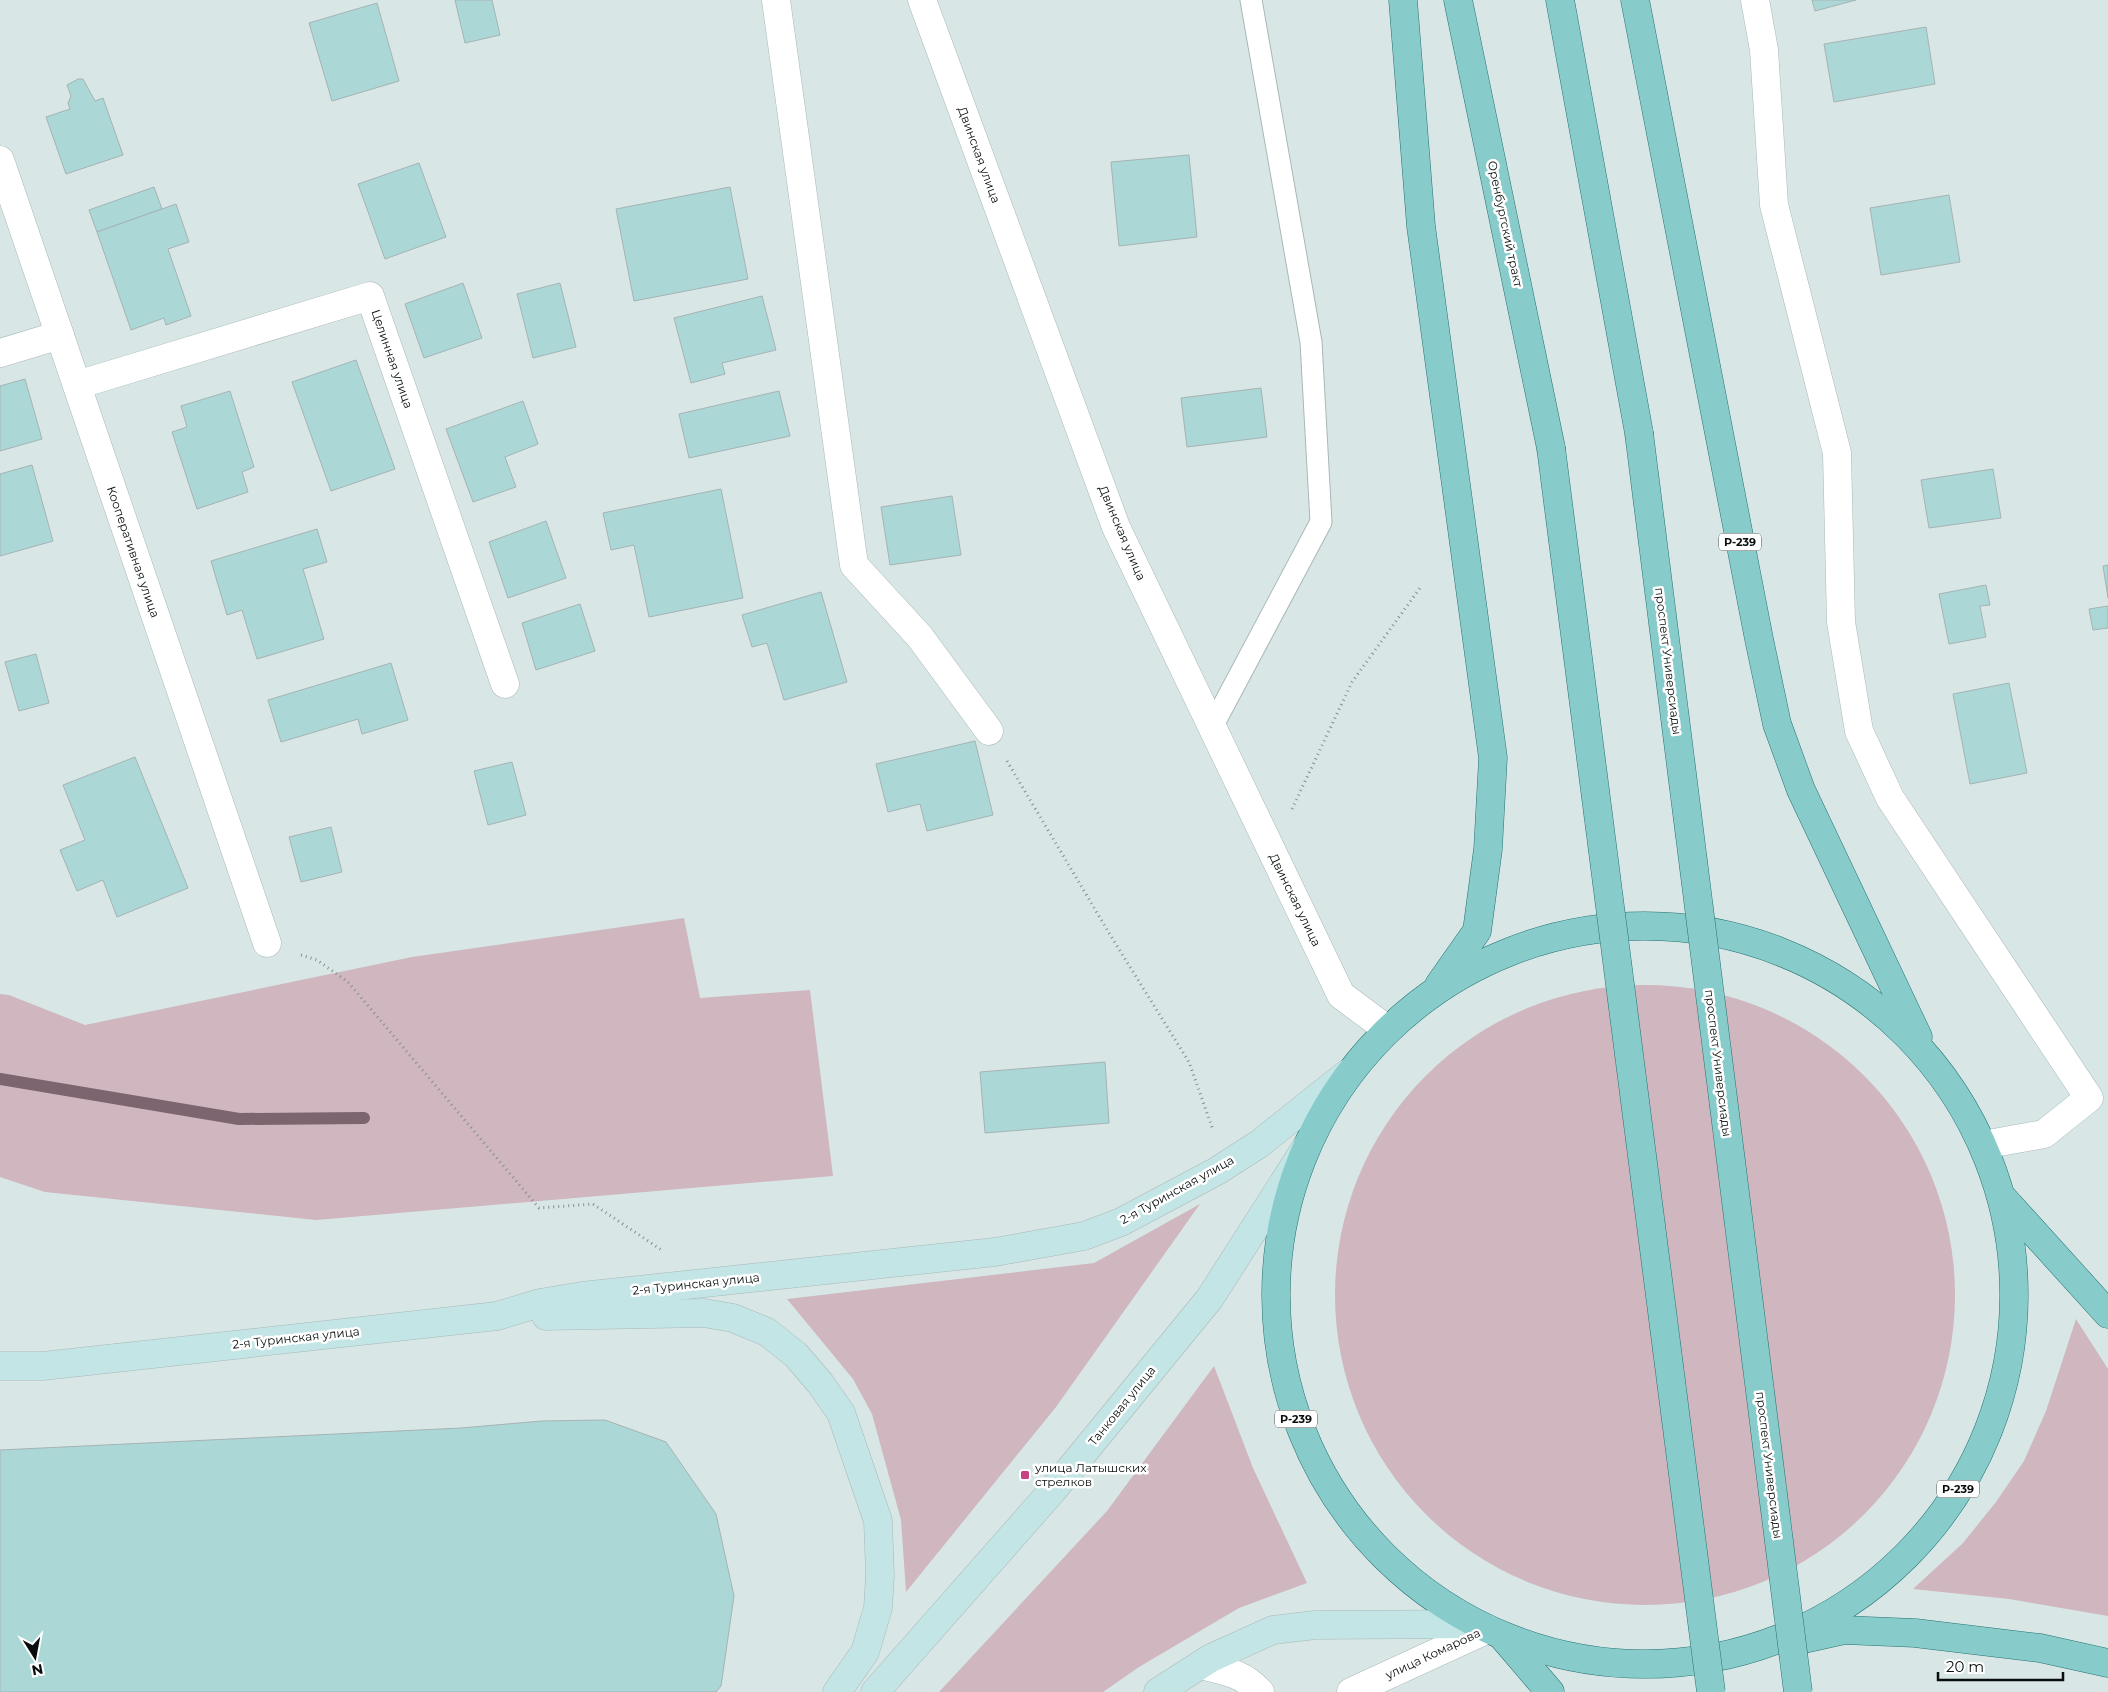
<svg xmlns="http://www.w3.org/2000/svg" width="2108" height="1692" viewBox="0 0 2108 1692" font-family="Montserrat,sans-serif">
<rect width="100%" height="100%" fill="#d8e7e6"/>
<!-- green -->
<g fill="#cfb6bf">
<path d="M684,918l16,80 110,-8 23,186 -517,44 -271,-28 -45,-15v-183l9,1 76,30 327,-68z"/>
<circle cx="1645" cy="1295" r="310"/>
<path d="M1200,1204l-144,203 -150,185 -5,-72 -29,-106 -19,-35 -66,-80 307,-36z"/>
<path d="M2076,1319l32,50v247l-99,-17 -96,-10 50,-46 33,-41 28,-41 22,-50z"/>
<path d="M1214,1366l39,102 54,115 -68,25 -100,59 -36,25h-164l168,-181z"/>
</g>
<g fill="none" stroke-linecap="round" stroke-linejoin="round">
<!-- stream -->
<path stroke="#7c656e" stroke-width="12" d="M0,1079l239,40 125,-1"/>
</g>
<!-- building -->
<g fill="#acd7d7" stroke="#a5b3b3">
<path d="M455,0h37l8,35 -35,8z"/>
<path d="M1812,0h44l-41,11z"/>
<path d="M377,3l22,78 -67,20 -23,-78z"/>
<path d="M1926,27l9,57 -101,18 -10,-58z"/>
<path d="M78,79h5l12,22 8,-3 20,57 -57,19 -20,-57 24,-8 -2,-6 3,-7 -4,-11z"/>
<path d="M1189,155l8,82 -78,9 -8,-84z"/>
<path d="M419,163l27,74 -61,22 -27,-75z"/>
<path d="M154,187l8,22 -65,23 -8,-22z"/>
<path d="M730,187l18,92 -114,22 -18,-92z"/>
<path d="M1949,195l11,67 -79,13 -11,-67z"/>
<path d="M176,204l13,38 -21,7 23,67 -25,9 -2,-7 -33,12 -34,-98z"/>
<path d="M463,283l19,55 -58,20 -19,-54z"/>
<path d="M560,283l16,64 -43,11 -16,-64z"/>
<path d="M762,296l14,54 -54,13 3,11 -34,9 -17,-65z"/>
<path d="M356,360l39,109 -64,22 -39,-109z"/>
<path d="M25,379l17,60 -42,12v-65z"/>
<path d="M1261,388l6,49 -80,10 -6,-49z"/>
<path d="M230,391l24,76 -12,5 6,20 -51,17 -25,-77 15,-5 -6,-21z"/>
<path d="M779,391l11,45 -101,22 -10,-44z"/>
<path d="M523,401l15,43 -33,13 11,30 -43,15 -27,-73z"/>
<path d="M32,465l21,76 -53,15v-82z"/>
<path d="M1993,469l8,49 -72,10 -8,-48z"/>
<path d="M721,489l22,109 -94,19 -15,-72 -23,5 -8,-37z"/>
<path d="M952,496l9,59 -71,10 -9,-58z"/>
<path d="M546,521l20,57 -58,20 -19,-56z"/>
<path d="M317,529l10,33 -24,7 21,70 -67,20 -15,-49 -15,5 -16,-54z"/>
<path d="M2108,565v33l-5,-32z"/>
<path d="M1986,585l4,20 -10,1 6,31 -37,7 -10,-50z"/>
<path d="M821,592l26,90 -63,18 -17,-57 -15,4 -10,-32z"/>
<path d="M580,604l15,47 -59,19 -14,-47z"/>
<path d="M2108,606v22l-15,2 -4,-21z"/>
<path d="M36,654l13,49 -30,8 -14,-49z"/>
<path d="M391,663l17,57 -46,14 -4,-15 -77,23 -13,-42z"/>
<path d="M2009,683l18,90 -57,11 -17,-90z"/>
<path d="M975,741l18,74 -66,16 -7,-27 -32,8 -12,-48z"/>
<path d="M135,757l53,131 -71,29 -14,-37 -26,11 -17,-41 25,-10 -22,-55z"/>
<path d="M512,762l14,53 -38,10 -14,-54z"/>
<path d="M331,827l11,45 -41,10 -12,-45z"/>
<path d="M1105,1062l4,61 -124,10 -5,-61z"/>
<path d="M605,1420l61,22 50,72 18,82 -13,90 -5,6h-716v-242l461,-22 81,-7z"/>
</g>
<g fill="none" stroke-linecap="round" stroke-linejoin="round">
<defs>
<path id="lane" d="M1212,727l109,-205 -10,-180 -60,-342"/>
<g id="street">
<path d="M776,0l78,565 66,72 69,94"/>
<path d="M922,0l194,527 225,468 47,35"/>
<path d="M1755,0l9,50 10,155 63,248 4,169 18,109 31,67 199,300 -45,36 -61,11"/>
<path d="M0,160l267,783"/>
<path d="M0,353l60,-18"/>
<path d="M77,385l293,-89 135,388"/>
<path d="M1201,1665c25,7 40,7 59,27"/>
<path d="M1351,1692l137,-63"/>
</g>
<g id="secondary">
<path d="M546,1316l158,-3 29,5 34,14 29,23 24,28 21,30 37,108 2,54 -2,33 -13,44 -28,40"/>
<path d="M0,1366h43l454,-50 43,-13 42,-7 413,-44 89,-16 37,-14 96,-51 42,-27 89,-71"/>
<path d="M875,1692l178,-202 157,-192 97,-152"/>
<path d="M1158,1692l53,-34 62,-28 42,-5 160,-1"/>
</g>
<g id="primary">
<path d="M1403,0l18,226 72,532 -5,91 -11,82 -38,54"/>
<path d="M1458,0l93,448"/>
<path d="M1560,0l79,433"/>
<path d="M1635,0l124,639 18,85 24,66 117,247"/>
<circle cx="1645" cy="1295" r="369"/>
<path d="M2001,1196l107,118"/>
<path d="M1503,1637l47,55"/>
<path d="M1799,1640l45,-10 71,3 125,15 68,15"/>
</g>
</defs>
<!-- lane casing -->
<use href="#lane" stroke="#a9b8b7" stroke-width="23"/>
<!-- street casing -->
<use href="#street" stroke="#a9b8b7" stroke-width="29"/>
<!-- secondary casing -->
<use href="#secondary" stroke="#a9b8b7" stroke-width="29"/>
<!-- primary casing -->
<use href="#primary" stroke="#277272" stroke-width="29"/>
<!-- path -->
<g stroke="#848f8e" stroke-width="3" stroke-dasharray="1 4" stroke-linecap="butt">
<path d="M1007,761l102,172 80,129 24,68"/>
<path d="M1292,809l60,-127 68,-94"/>
<path d="M301,955l16,5 31,22 191,226 54,-4 70,47"/>
</g>
<!-- lane -->
<use href="#lane" stroke="#fff" stroke-width="21"/>
<!-- street -->
<use href="#street" stroke="#fff" stroke-width="28"/>
<!-- secondary -->
<use href="#secondary" stroke="#c3e5e5" stroke-width="28"/>
<!-- primary -->
<use href="#primary" stroke="#88cbcb" stroke-width="28"/>
<defs>
<g id="primary-bridge">
<path d="M1639,433l159,1259"/>
<path d="M1551,448l160,1244"/>
</g>
</defs>
<!-- primary-bridge casing -->
<use href="#primary-bridge" stroke="#277272" stroke-width="29" stroke-linecap="butt"/>
<!-- primary-bridge -->
<use href="#primary-bridge" stroke="#88cbcb" stroke-width="28"/>
</g>
<!-- markers -->
<rect fill="#c84281" stroke="#fff" stroke-width="2" x="1020" y="1470" width="10" height="10" rx="2.5"/>
<g text-anchor="middle" stroke-width="5" stroke-linejoin="round" paint-order="stroke">
<!-- shield labels -->
<g fill="#fff" stroke="#525656" stroke-width="1">
<rect x="1719" y="533.5" width="42" height="17" rx="4"/>
<rect x="1275" y="1410.5" width="42" height="17" rx="4"/>
<rect x="1937" y="1480.5" width="42" height="17" rx="4"/>
</g>
<g font-size="11" font-weight="bold" fill="#080d0d">
<text x="1740" y="546">Р-239</text>
<text x="1296" y="1423">Р-239</text>
<text x="1958" y="1493">Р-239</text>
</g>
<!-- street labels -->
<g font-size="12" fill="#080d0d" stroke="#fff">
<text transform="translate(979 155) rotate(70)" y="4">Двинская улица</text>
<text transform="translate(1505 224) rotate(78)" y="4">Оренбургский тракт</text>
<text transform="translate(392 359) rotate(71)" y="4">Целинная улица</text>
<text transform="translate(1122 533) rotate(67)" y="4">Двинская улица</text>
<text transform="translate(133 552) rotate(71)" y="4">Кооперативная улица</text>
<text transform="translate(1668 661) rotate(83)" y="4">проспект Универсиады</text>
<text transform="translate(1295 900) rotate(64)" y="4">Двинская улица</text>
<text transform="translate(1718 1063) rotate(83)" y="4">проспект Универсиады</text>
<text transform="translate(1177 1190) rotate(-29)" y="4">2-я Туринская улица</text>
<text transform="translate(696 1284) rotate(-6)" y="4">2-я Туринская улица</text>
<text transform="translate(296 1338) rotate(-6)" y="4">2-я Туринская улица</text>
<text transform="translate(1122 1406) rotate(-51)" y="4">Танковая улица</text>
<text transform="translate(1769 1465) rotate(83)" y="4">проспект Универсиады</text>
<text transform="translate(1433 1654) rotate(-25)" y="4">улица Комарова</text>
</g>
<!-- poi labels -->
<g font-size="12" fill="#080d0d" stroke="#fff" text-anchor="start">
<text x="1035" y="1472">улица Латышских<tspan x="1035" dy="14">стрелков</tspan></text>
</g>
</g>
<!-- north arrow -->
<g transform="translate(35 1657) rotate(169)" stroke="#ffffff" stroke-width="4" paint-order="stroke">
<path d="M0-4L9 19L0 12L-9 19Z" fill="#080d0d"/>
<text y="-8" font-size="14" font-weight="bold" text-anchor="middle" fill="#080d0d">N</text>
</g>
<!-- scale -->
<path d="M1938 1672v8h125v-8" fill="none" stroke="#080d0d" stroke-width="2.5"/>
<text x="1946" y="1672" font-size="15" fill="#080d0d" stroke="#ffffff" stroke-width="4" paint-order="stroke">20 m</text>
</svg>
